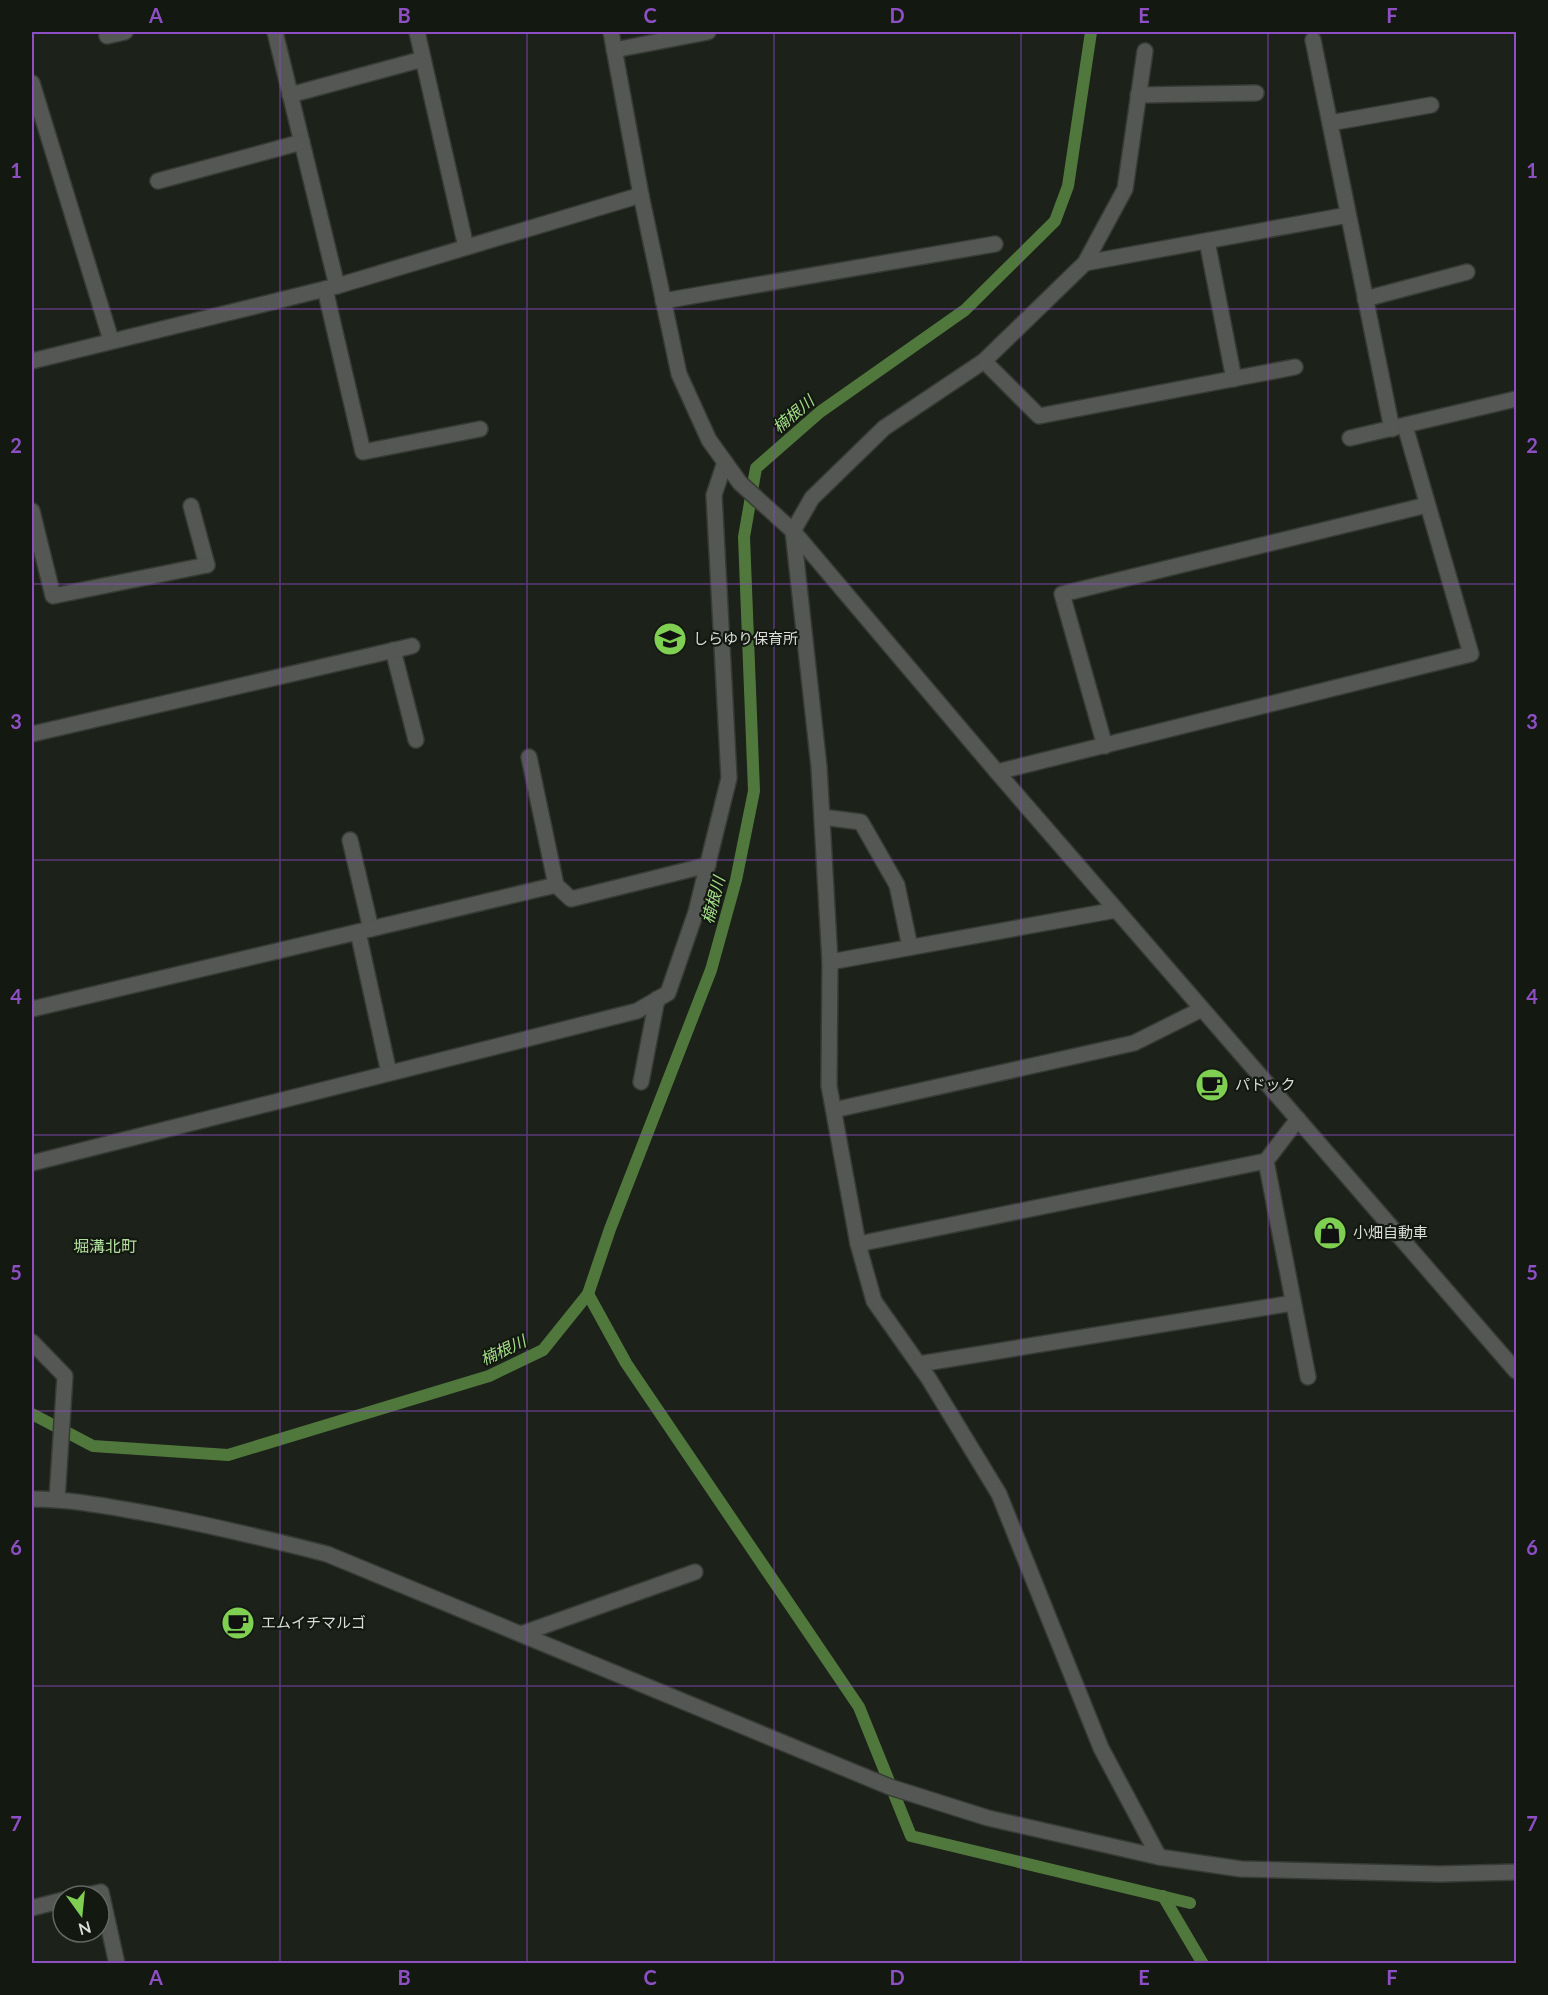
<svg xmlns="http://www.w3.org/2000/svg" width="1548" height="1995" viewBox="0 0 1548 1995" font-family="Lato,'Noto Sans JP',sans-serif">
<rect width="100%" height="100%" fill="#1c211a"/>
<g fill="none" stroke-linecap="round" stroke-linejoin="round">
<!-- stream -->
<g stroke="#50783c" stroke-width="12">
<path d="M588,1294l38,69 233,344 52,129 279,67"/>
<path d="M32,1414l61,32 135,9 261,-79 54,-26 45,-56 22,-65 101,-259 25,-90 18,-89 -10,-254 12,-69 64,-56 145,-102 90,-89 13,-35 23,-154"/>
<path d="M1163,1896l40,68"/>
</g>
<defs>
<g id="service">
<path d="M614,50l94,-18"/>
<path d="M1138,95l118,-2"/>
<path d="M1207,241l27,138"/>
<path d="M325,289l38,163 117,-23"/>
<path d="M663,301l332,-57"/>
<path d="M191,506l16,59"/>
<path d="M393,650l23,90"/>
<path d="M32,734l380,-88"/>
<path d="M822,817l39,5 36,63 13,62"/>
<path d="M350,840l21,89"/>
<path d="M641,1082l16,-83"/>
<path d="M521,1634l174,-62"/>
</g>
<g id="minor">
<path d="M275,32l62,254"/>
<path d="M417,32l49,215"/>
<path d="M107,36l18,-4"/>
<path d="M1313,40l79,389"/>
<path d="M1145,51l-20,138 -40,74 -101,98 -100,67 -72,70 -19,33 26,236 11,195 -1,124 29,158 16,57 55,78 70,115 102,254 58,109"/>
<path d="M32,83l79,257"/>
<path d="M290,95l133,-36"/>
<path d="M1330,123l101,-18"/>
<path d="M158,181l144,-39"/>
<path d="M1085,263l263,-48"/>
<path d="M1365,299l102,-27"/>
<path d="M32,361l305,-75 304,-91"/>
<path d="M984,361l55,55 256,-49"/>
<path d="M1350,438l166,-39"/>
<path d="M32,511l21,85 154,-31"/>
<path d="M1105,746l-43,-152 365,-89"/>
<path d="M529,757l27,128 15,14 137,-34"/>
<path d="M997,772l474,-118 -66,-228"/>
<path d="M358,932l31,141"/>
<path d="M830,962l286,-52"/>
<path d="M32,1009l524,-124"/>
<path d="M834,1110l300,-67 68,-34"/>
<path d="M1298,1119l-32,42 42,216"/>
<path d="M32,1163l605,-152 31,-18 28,-81 33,-134 -15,-283 11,-33"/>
<path d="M858,1244l408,-83"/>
<path d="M32,1342l33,34 -8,123"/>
<path d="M919,1364l374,-61"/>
<path d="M82,1896l19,-4 16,72"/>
<path d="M32,1908l31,-8"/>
</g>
<g id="tertiary">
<path d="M611,32l30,163 38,179 30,66 31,43 53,48 204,241 519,599"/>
<path d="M32,1499c40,0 79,8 119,15 59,11 117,25 176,40l563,233 98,31 171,39 82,12 199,5 76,-2"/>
</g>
</defs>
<!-- service casing -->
<use href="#service" stroke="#373b35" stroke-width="18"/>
<!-- minor casing -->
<use href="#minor" stroke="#373b35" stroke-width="18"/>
<!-- tertiary casing -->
<use href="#tertiary" stroke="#373b35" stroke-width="18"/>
<!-- service -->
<use href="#service" stroke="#545753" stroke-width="15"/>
<!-- minor -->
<use href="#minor" stroke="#545753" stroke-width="15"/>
<!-- tertiary -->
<use href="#tertiary" stroke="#545753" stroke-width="15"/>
</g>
<!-- grid -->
<path fill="none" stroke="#8e4fc4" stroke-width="1.5" stroke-opacity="0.55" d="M280,32v1932M527,32v1932M774,32v1932M1021,32v1932M1268,32v1932M32,309h1484M32,584h1484M32,860h1484M32,1135h1484M32,1411h1484M32,1686h1484"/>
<!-- icons -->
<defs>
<symbol id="school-disc" viewBox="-11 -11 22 22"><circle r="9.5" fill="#7fd052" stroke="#131811"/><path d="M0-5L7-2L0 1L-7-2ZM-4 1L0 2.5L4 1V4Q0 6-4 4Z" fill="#111"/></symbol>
<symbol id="cafe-disc" viewBox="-11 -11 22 22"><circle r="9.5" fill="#7fd052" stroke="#131811"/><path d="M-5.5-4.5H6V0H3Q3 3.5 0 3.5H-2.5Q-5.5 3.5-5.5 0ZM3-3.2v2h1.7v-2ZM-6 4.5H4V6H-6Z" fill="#111"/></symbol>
<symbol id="shop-disc" viewBox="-11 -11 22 22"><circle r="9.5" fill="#7fd052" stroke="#131811"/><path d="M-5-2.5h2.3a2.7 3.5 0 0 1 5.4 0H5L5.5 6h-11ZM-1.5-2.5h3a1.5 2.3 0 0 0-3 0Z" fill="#111"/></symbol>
</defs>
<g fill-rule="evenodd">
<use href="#school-disc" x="651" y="620" width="38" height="38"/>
<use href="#cafe-disc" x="1193" y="1066" width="38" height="38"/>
<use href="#shop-disc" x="1311" y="1214" width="38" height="38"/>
<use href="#cafe-disc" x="219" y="1604" width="38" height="38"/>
</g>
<g text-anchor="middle" stroke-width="4.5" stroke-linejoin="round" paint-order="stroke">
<!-- poi labels -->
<g font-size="15" fill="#daddd8" stroke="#131811" text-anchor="start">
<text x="693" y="644">しらゆり保育所</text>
<text x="1235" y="1090">パドック</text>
<text x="1353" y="1238">小畑自動車</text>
<text x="261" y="1628">エムイチマルゴ</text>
</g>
<!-- water labels -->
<g font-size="16" font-style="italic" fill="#a5e089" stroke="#131811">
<text transform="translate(793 414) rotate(-40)" y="6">楠根川</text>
<text transform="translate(713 900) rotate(-75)" y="6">楠根川</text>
<text transform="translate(503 1350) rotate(-25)" y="6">楠根川</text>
</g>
<!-- neighbourhood labels -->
<g font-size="16" fill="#b2df9d" stroke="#131811">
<text x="105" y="1252">堀溝北町</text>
</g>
</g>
<!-- border -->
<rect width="1548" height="1995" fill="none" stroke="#131811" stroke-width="66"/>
<!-- north arrow -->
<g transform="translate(81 1914) rotate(165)"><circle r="28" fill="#131811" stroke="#636761" stroke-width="1.5"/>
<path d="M0-4.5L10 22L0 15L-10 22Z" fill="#7fd052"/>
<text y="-9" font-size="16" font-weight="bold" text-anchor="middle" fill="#daddd8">N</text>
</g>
<rect x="33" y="33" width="1482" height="1929" fill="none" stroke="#8e4fc4" stroke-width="2"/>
<g font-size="20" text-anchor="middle" font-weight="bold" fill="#8e4fc4">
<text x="156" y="23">A</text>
<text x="404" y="23">B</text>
<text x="650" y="23">C</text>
<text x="897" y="23">D</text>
<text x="1144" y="23">E</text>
<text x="1392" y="23">F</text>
<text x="16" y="178">1</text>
<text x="1532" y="178">1</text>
<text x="16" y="453">2</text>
<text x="1532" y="453">2</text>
<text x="16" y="729">3</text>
<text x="1532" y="729">3</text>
<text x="16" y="1004">4</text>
<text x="1532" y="1004">4</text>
<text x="16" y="1280">5</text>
<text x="1532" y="1280">5</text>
<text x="16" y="1555">6</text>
<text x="1532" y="1555">6</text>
<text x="16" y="1831">7</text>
<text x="1532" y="1831">7</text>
<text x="156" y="1985">A</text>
<text x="404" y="1985">B</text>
<text x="650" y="1985">C</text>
<text x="897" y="1985">D</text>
<text x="1144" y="1985">E</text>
<text x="1392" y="1985">F</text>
</g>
</svg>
